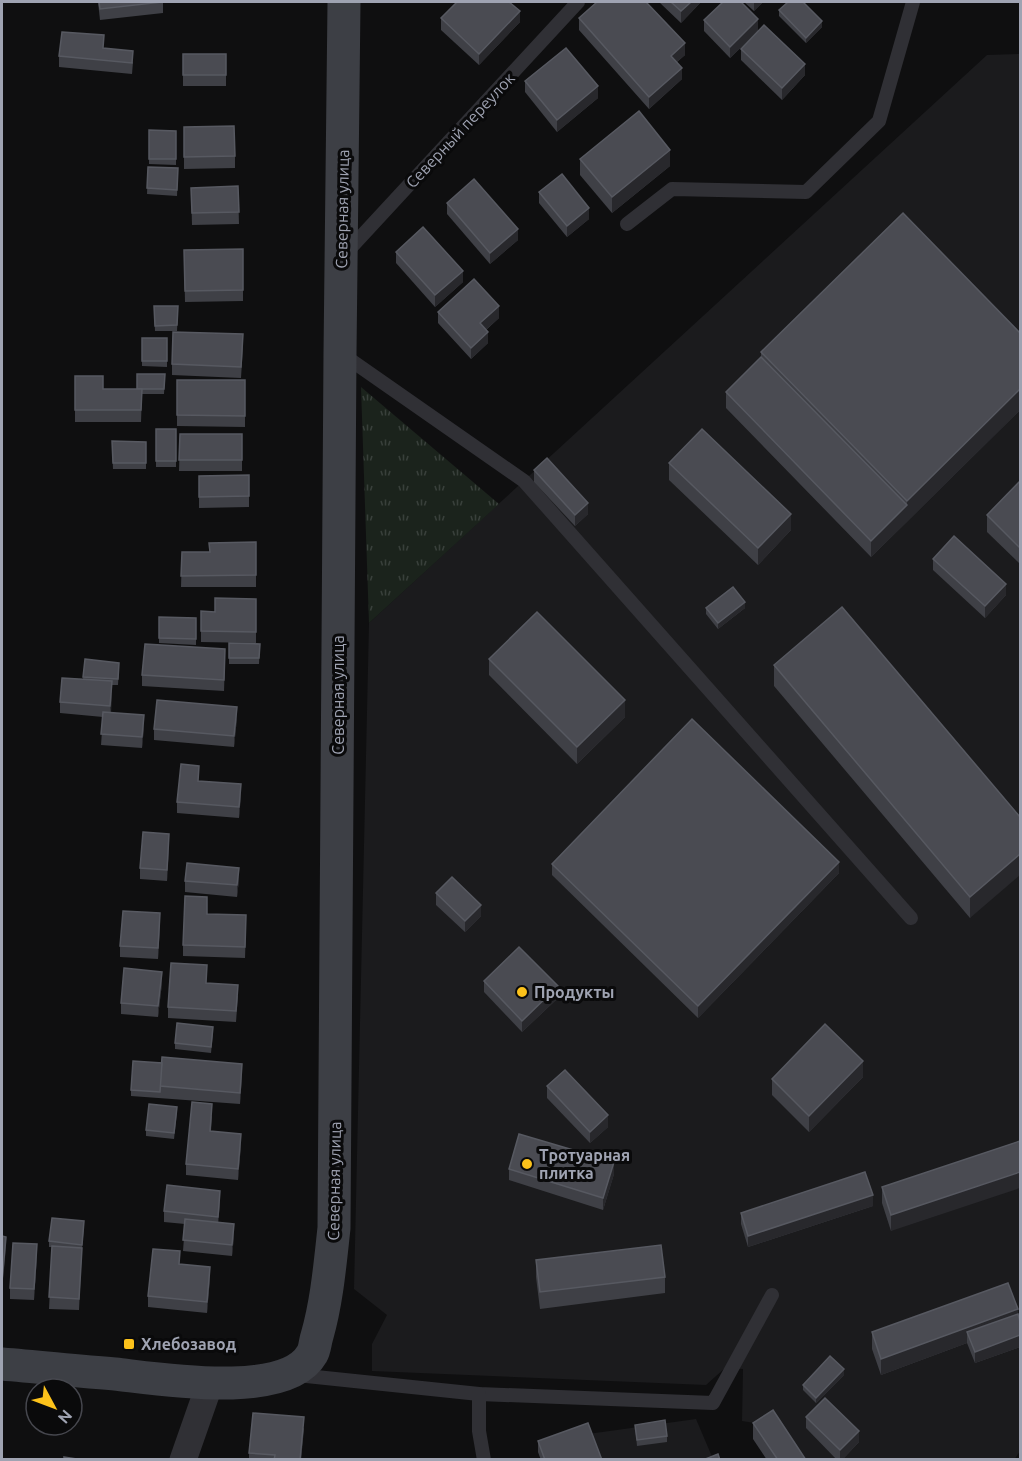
<svg xmlns="http://www.w3.org/2000/svg" width="1022" height="1461" viewBox="0 0 1022 1461" font-family="Ubuntu,sans-serif">
<defs>
<pattern id="grass-tufts" width="24" height="20" patternUnits="userSpaceOnUse" patternTransform="scale(1.5)"><rect width="24" height="20" fill="#1b231c"/><path d="M3 7l-1-3M5 7V3M7 7l1-3M15 17l-1-3M17 17v-4M19 17l1-3" fill="none" stroke="#39403b"/></pattern>
</defs>
<rect width="100%" height="100%" fill="#0f0f10"/>
<!-- built -->
<g fill="#1b1b1d">
<path d="M1020,54v1397l-6,9 -219,-1 -22,-33 -31,-5 1,-52 -18,-1 -19,17 -334,-14v-27l15,-29 -33,-26 15,-666 618,-568z"/>
<path d="M696,1419l17,40 -172,1 -3,-8 50,-18z"/>
</g>
<!-- grass -->
<path fill="url(#grass-tufts)" d="M361,387l138,117 -130,119z"/>
<g fill="none" stroke-linecap="round" stroke-linejoin="round">
<!-- lane -->
<g stroke="#303035" stroke-width="14">
<path d="M627,224l45,-35 134,3 73,-71 34,-119"/>
<path d="M345,254l233,-252"/>
<path d="M342,354l182,127 387,437"/>
<path d="M297,1375l182,19 234,9 59,-108"/>
<path d="M479,1394v37l5,29"/>
</g>
<!-- street -->
<path stroke="#303035" stroke-width="27" d="M183,1460l27,-77"/>
<!-- secondary -->
<path stroke="#3d3f45" stroke-width="33" d="M2,1364c37,3 75,7 113,10 45,5 171,26 197,-20 3,-5 3,-12 5,-18 10,-35 13,-72 17,-108l6,-875 4,-351"/>
</g>
<!-- wall -->
<g fill="#3f4046">
<path d="M98,2h65v11l-63,7z"/>
<path d="M659,2h42l-20,21z"/>
<path d="M744,2h19l-9,9z"/>
<path d="M779,10l43,17 -16,16 -27,-27z"/>
<path d="M441,18l79,4 -41,43 -38,-35z"/>
<path d="M579,18l106,37 -8,7 5,17 -33,30 -70,-79z"/>
<path d="M704,20l54,11 -28,27 -26,-27z"/>
<path d="M104,48l29,14 -1,12 -73,-7v-11z"/>
<path d="M741,49l64,26 -23,25 -41,-40z"/>
<rect x="183" y="54" width="43" height="32"/>
<path d="M525,81l73,17 -41,34 -32,-40z"/>
<path d="M184,127l51,29v12l-51,1z"/>
<path d="M149,130l27,1v34l-27,-1z"/>
<path d="M580,159l90,7 -58,47 -32,-38z"/>
<path d="M148,167l30,1 -1,28 -30,-2z"/>
<path d="M238,186l1,38 -47,1 -1,-37z"/>
<path d="M539,192l50,27 -22,18 -28,-34z"/>
<path d="M447,203l71,37 -28,24 -43,-50z"/>
<path d="M243,249v52l-58,1 -1,-52z"/>
<path d="M396,252l67,30 -28,25 -39,-44z"/>
<path d="M154,306h24l-1,25h-22z"/>
<path d="M438,312l61,6 -13,12 2,13 -17,16 -33,-36z"/>
<path d="M142,338h25v29l-25,-1z"/>
<path d="M243,346l-2,32 -69,-3v-11z"/>
<path d="M761,352l259,58 -149,147 -145,-149v-16l35,-35z"/>
<path d="M165,374l-1,20h-22l-1,28h-66v-46l28,13h34z"/>
<path d="M177,380h68v47l-68,-1z"/>
<rect x="156" y="429" width="20" height="38"/>
<path d="M180,434h62v37h-63z"/>
<path d="M112,441l34,1v27h-33z"/>
<path d="M669,463l122,67 -33,35 -89,-85z"/>
<path d="M534,470l54,44 -13,12 -41,-44z"/>
<path d="M249,475v32l-50,1v-32z"/>
<path d="M1020,481v83l-33,-32v-17z"/>
<path d="M256,542v45h-75l1,-35h28z"/>
<path d="M933,559l73,36 -21,23 -52,-48z"/>
<path d="M256,599v44l-55,-1v-31l14,1z"/>
<path d="M706,608h39l-27,21 -12,-15z"/>
<path d="M159,617l37,1v27l-37,-2z"/>
<path d="M229,643l31,1 -1,20h-30z"/>
<path d="M85,659l34,9 -1,17h-6l-1,28 33,14 -2,21 -41,-3 2,-28 -43,-4v-11l23,-23z"/>
<path d="M489,659l136,58 -48,47 -88,-89z"/>
<path d="M225,660l-1,31 -82,-5v-11z"/>
<path d="M774,665l246,152 -50,101 -196,-232z"/>
<path d="M237,718l-3,29 -80,-7v-11z"/>
<path d="M199,781l42,14 -2,23 -62,-5v-11z"/>
<path d="M169,845l-2,36 -27,-2v-11z"/>
<path d="M552,864l287,9 -141,145 -146,-143z"/>
<path d="M239,879l-2,18 -52,-5v-11z"/>
<path d="M436,893l45,23 -16,16 -29,-27z"/>
<path d="M207,914l39,13 -1,31 -62,-2v-11z"/>
<path d="M160,925l-2,34 -38,-2v-11z"/>
<path d="M484,981l74,17 -36,34 -38,-40z"/>
<path d="M162,983l-4,34 -37,-3v-11z"/>
<path d="M238,996l-2,26 -68,-4v-11z"/>
<path d="M213,1033l-2,20 -36,-4v-6z"/>
<path d="M242,1075l-2,29 -109,-8v-6z"/>
<path d="M863,1077l-54,55 -37,-37v-16z"/>
<path d="M547,1086l61,41 -18,16 -43,-45z"/>
<path d="M177,1112l-3,27 -28,-3v-6z"/>
<path d="M212,1115l-1,16 30,14 -3,35 -52,-5v-11z"/>
<path d="M1020,1141l-129,90 -9,-28v-16z"/>
<path d="M509,1169l105,5 -11,36 -94,-30z"/>
<path d="M220,1202l-2,21 16,13 -2,20 -49,-5 2,-27 -21,-2v-11z"/>
<path d="M873,1206l-125,41 -7,-23v-11z"/>
<path d="M84,1227l-2,22 -3,61 -30,-1 3,-62h-3v-6z"/>
<path d="M37,1256l-3,44 -24,-1v-11z"/>
<path d="M536,1260l129,17v16l-125,16 -4,-32z"/>
<path d="M180,1264l30,14 -3,35 -59,-6v-11z"/>
<path d="M1018,1314l2,8v25l-45,16 -8,-20 -86,32 -9,-26v-17z"/>
<path d="M844,1375l-28,28 -13,-13v-5z"/>
<path d="M806,1417l53,25 -17,18h-5l-31,-32z"/>
<path d="M753,1423l53,37h-39l-14,-21z"/>
<path d="M635,1425l32,11v6l-30,4z"/>
<path d="M304,1428l-3,32h-52v-7z"/>
<path d="M538,1441l64,19h-61l-3,-8z"/>
</g>
<!-- shaded-wall -->
<g fill="#28282c">
<path d="M691,2h10l-20,21v-12z"/>
<path d="M754,2h9l-9,9z"/>
<path d="M520,11v11l-41,43v-11z"/>
<path d="M758,19v12l-28,27v-11z"/>
<path d="M822,21v6l-16,16v-5z"/>
<path d="M685,43v12l-14,12v-11z"/>
<path d="M805,64v11l-23,25v-12z"/>
<path d="M682,68v11l-33,30v-12z"/>
<path d="M598,86v12l-41,34v-12z"/>
<path d="M670,150v16l-58,47v-16z"/>
<path d="M589,208v11l-22,18v-11z"/>
<path d="M518,229v11l-28,24v-11z"/>
<path d="M463,271v11l-28,25v-12z"/>
<path d="M499,306v12l-19,17v-12z"/>
<path d="M488,332v11l-17,16v-11z"/>
<path d="M1020,389v21l-113,112v-21z"/>
<path d="M588,503v11l-13,12v-11z"/>
<path d="M907,505v17l-36,35v-16z"/>
<path d="M791,514v16l-33,35v-17z"/>
<path d="M1006,584v11l-21,23v-12z"/>
<path d="M745,602v6l-27,21v-6z"/>
<path d="M112,681v12l-2,24v-11z"/>
<path d="M625,700v17l-48,47v-17z"/>
<path d="M237,707v11l-3,29v-11z"/>
<path d="M144,715v12l-2,21v-11z"/>
<path d="M241,784v11l-2,23v-11z"/>
<path d="M169,834v11l-2,36v-11z"/>
<path d="M1020,854v21l-50,43v-21z"/>
<path d="M839,862v11l-141,145v-12z"/>
<path d="M239,868v11l-2,18v-12z"/>
<path d="M481,905v11l-16,16v-11z"/>
<path d="M160,913v12l-2,34v-11z"/>
<path d="M162,972v11l-4,34v-11z"/>
<path d="M558,986v12l-36,34v-11z"/>
<path d="M863,1061v16l-54,55v-16z"/>
<path d="M242,1064v11l-2,29v-11z"/>
<path d="M608,1115v12l-18,16v-11z"/>
<path d="M241,1134v11l-3,35v-11z"/>
<path d="M614,1162v12l-11,36v-12z"/>
<path d="M1020,1172v16l-129,43v-16z"/>
<path d="M220,1191v11l-2,26v-11z"/>
<path d="M873,1195v11l-125,41v-11z"/>
<path d="M234,1224v12l-2,20v-11z"/>
<path d="M6,1237v11l-4,44v-11z"/>
<path d="M37,1244v12l-3,44v-11z"/>
<path d="M210,1267v11l-3,35v-11z"/>
<path d="M1018,1309v16l-51,7v11l-86,32v-16z"/>
<path d="M1020,1335v12l-45,16v-11z"/>
<path d="M844,1369v6l-28,28v-5z"/>
<path d="M304,1417l-3,43h-1z"/>
<path d="M859,1431v11l-17,18h-2v-10z"/>
</g>
<!-- building -->
<g fill="#4a4b52" stroke="#575961" stroke-width="1.5">
<path d="M99,2h63l-62,7z"/>
<path d="M457,2h52l11,9 -41,43 -38,-36z"/>
<path d="M597,2h49l39,41 -14,13 11,12 -33,29 -70,-79z"/>
<path d="M671,2h20l-10,9z"/>
<path d="M723,2h18l17,17 -28,28 -26,-27z"/>
<path d="M788,2h15l19,19 -16,17 -27,-28z"/>
<path d="M764,25l41,39 -23,24 -41,-39z"/>
<path d="M62,32l42,3 -1,13 30,3 -1,12 -73,-7z"/>
<path d="M566,48l32,38 -41,34 -32,-39z"/>
<rect x="183" y="54" width="43" height="21"/>
<path d="M639,111l31,39 -58,47 -32,-38z"/>
<path d="M234,126l1,30 -51,1v-30z"/>
<path d="M149,130l27,1v28h-27z"/>
<path d="M148,167l30,1 -1,22 -30,-2z"/>
<path d="M562,174l27,34 -22,18 -28,-34z"/>
<path d="M474,179l44,50 -28,24 -43,-50z"/>
<path d="M238,186l1,26 -47,1 -1,-25z"/>
<path d="M903,213l117,120v56l-113,112 -146,-149z"/>
<path d="M423,227l40,44 -28,24 -39,-43z"/>
<path d="M243,249v41l-58,1 -1,-41z"/>
<path d="M474,279l25,27 -19,17 8,9 -17,16 -33,-36z"/>
<path d="M154,306h24l-1,19 -22,1z"/>
<path d="M173,332l70,2 -2,33 -69,-3z"/>
<rect x="142" y="338" width="25" height="23"/>
<path d="M761,357l146,148 -36,36 -145,-149z"/>
<path d="M137,374h28l-1,15h-27z"/>
<path d="M75,376h28v13h39l-1,21h-66z"/>
<path d="M177,380h68v36l-68,-1z"/>
<rect x="156" y="429" width="20" height="32"/>
<path d="M702,429l89,85 -33,34 -89,-85z"/>
<path d="M180,434h62v26h-63z"/>
<path d="M112,441l34,1v21h-33z"/>
<path d="M547,458l41,45 -13,12 -41,-45z"/>
<path d="M249,475v21l-50,1v-21z"/>
<path d="M1020,481v67l-33,-33z"/>
<path d="M954,536l52,48 -21,22 -52,-47z"/>
<path d="M256,542v33l-75,1 1,-24h28l-1,-9z"/>
<path d="M733,587l12,15 -27,21 -12,-15z"/>
<path d="M215,598l41,1v33l-55,-1v-20l14,1z"/>
<path d="M842,607l178,210v37l-50,43 -196,-232z"/>
<path d="M537,612l88,88 -48,47 -88,-88z"/>
<path d="M159,617l37,1v21l-37,-1z"/>
<path d="M229,643l31,1 -1,14h-30z"/>
<path d="M145,644l80,5 -1,31 -82,-5z"/>
<path d="M85,659l34,4 -1,16 -35,-2z"/>
<path d="M62,678l50,3 -2,25 -50,-4z"/>
<path d="M157,700l80,7 -3,29 -80,-7z"/>
<path d="M103,712l41,3 -2,22 -41,-3z"/>
<path d="M692,719l147,143 -141,144 -146,-142z"/>
<path d="M181,764l18,2 -1,15 43,3 -2,23 -62,-5z"/>
<path d="M143,832l26,2 -2,36 -27,-2z"/>
<path d="M187,863l52,5 -2,17 -52,-4z"/>
<path d="M452,877l29,28 -16,16 -29,-28z"/>
<path d="M185,896l22,1v17l39,1 -1,32 -62,-2z"/>
<path d="M123,911l37,2 -2,35 -38,-2z"/>
<path d="M519,947l39,39 -36,35 -38,-40z"/>
<path d="M171,963l36,2 -1,18 32,2 -2,26 -68,-4z"/>
<path d="M124,968l38,4 -4,34 -37,-3z"/>
<path d="M177,1023l36,4 -2,20 -36,-4z"/>
<path d="M825,1024l38,37 -54,55 -37,-37z"/>
<path d="M162,1057l80,7 -2,29 -80,-7z"/>
<path d="M133,1061l29,2 -2,29 -29,-2z"/>
<path d="M565,1070l43,45 -18,17 -43,-46z"/>
<path d="M192,1102l20,2 -2,27 31,3 -3,35 -52,-5z"/>
<path d="M149,1104l28,3 -3,26 -28,-3z"/>
<path d="M519,1134l95,28 -11,36 -94,-29z"/>
<path d="M1020,1141v31l-129,43 -9,-28z"/>
<path d="M865,1172l8,23 -125,41 -7,-23z"/>
<path d="M167,1185l53,6 -2,26 -54,-6z"/>
<path d="M52,1218l32,3 -2,24 -33,-4z"/>
<path d="M185,1219l49,5 -2,21 -49,-5z"/>
<path d="M2,1236l4,1 -4,44z"/>
<path d="M13,1243l24,1 -3,45 -24,-1z"/>
<path d="M661,1245l4,32 -125,15 -4,-32z"/>
<path d="M52,1246l30,2 -3,51 -30,-2z"/>
<path d="M153,1249l27,2 -1,13 31,3 -3,35 -59,-6z"/>
<path d="M1008,1283l10,26 -137,50 -9,-27z"/>
<path d="M1018,1314l2,8v13l-45,17 -8,-20z"/>
<path d="M830,1356l14,13 -28,29 -13,-13z"/>
<path d="M825,1398l34,33 -19,19 -34,-33z"/>
<path d="M773,1410l33,50h-28l-25,-37z"/>
<path d="M253,1413l51,4 -4,43h-26l1,-5 -26,-2z"/>
<path d="M665,1420l2,16 -30,4 -2,-15z"/>
<path d="M588,1423l14,37h-57l-7,-19z"/>
<path d="M718,1454l2,6h-17z"/>
<path d="M64,1457l19,3h-19z"/>
</g>
<!-- markers -->
<g fill="#fcc21b" stroke="#0a0a0b" stroke-width="2">
<circle cx="522" cy="992" r="6"/>
<circle cx="527" cy="1164" r="6"/>
<rect x="123" y="1338" width="12" height="12" rx="3"/>
</g>
<g text-anchor="middle" stroke-width="6" stroke-linejoin="round" paint-order="stroke">
<!-- street labels -->
<g font-size="16" fill="#9fa3b2" stroke="#0a0a0b">
<text transform="translate(460 130) rotate(-47)" y="6">Северный переулок</text>
<text transform="translate(342 209) rotate(-89)" y="6">Северная улица</text>
<text transform="translate(338 695) rotate(-90)" y="6">Северная улица</text>
<text transform="translate(334 1181) rotate(-89)" y="6">Северная улица</text>
</g>
<!-- poi labels -->
<g font-size="16" font-weight="bold" fill="#9fa3b2" stroke="#0a0a0b" text-anchor="start">
<text x="534" y="998">Продукты</text>
<text x="539" y="1161">Тротуарная<tspan x="539" dy="18">плитка</tspan></text>
<text x="141" y="1350">Хлебозавод</text>
</g>
</g>
<!-- border -->
<rect width="1022" height="1461" fill="none" stroke="#9fa3b2" stroke-width="6"/>
<!-- north arrow -->
<g transform="translate(54 1407) rotate(131)"><circle r="28" fill="#0a0a0b" stroke="#46474e" stroke-width="1.5"/>
<path d="M0-4.5L10 22L0 15L-10 22Z" fill="#fcc21b"/>
<text y="-9" font-size="16" font-weight="bold" text-anchor="middle" fill="#9fa3b2">N</text>
</g>
</svg>
